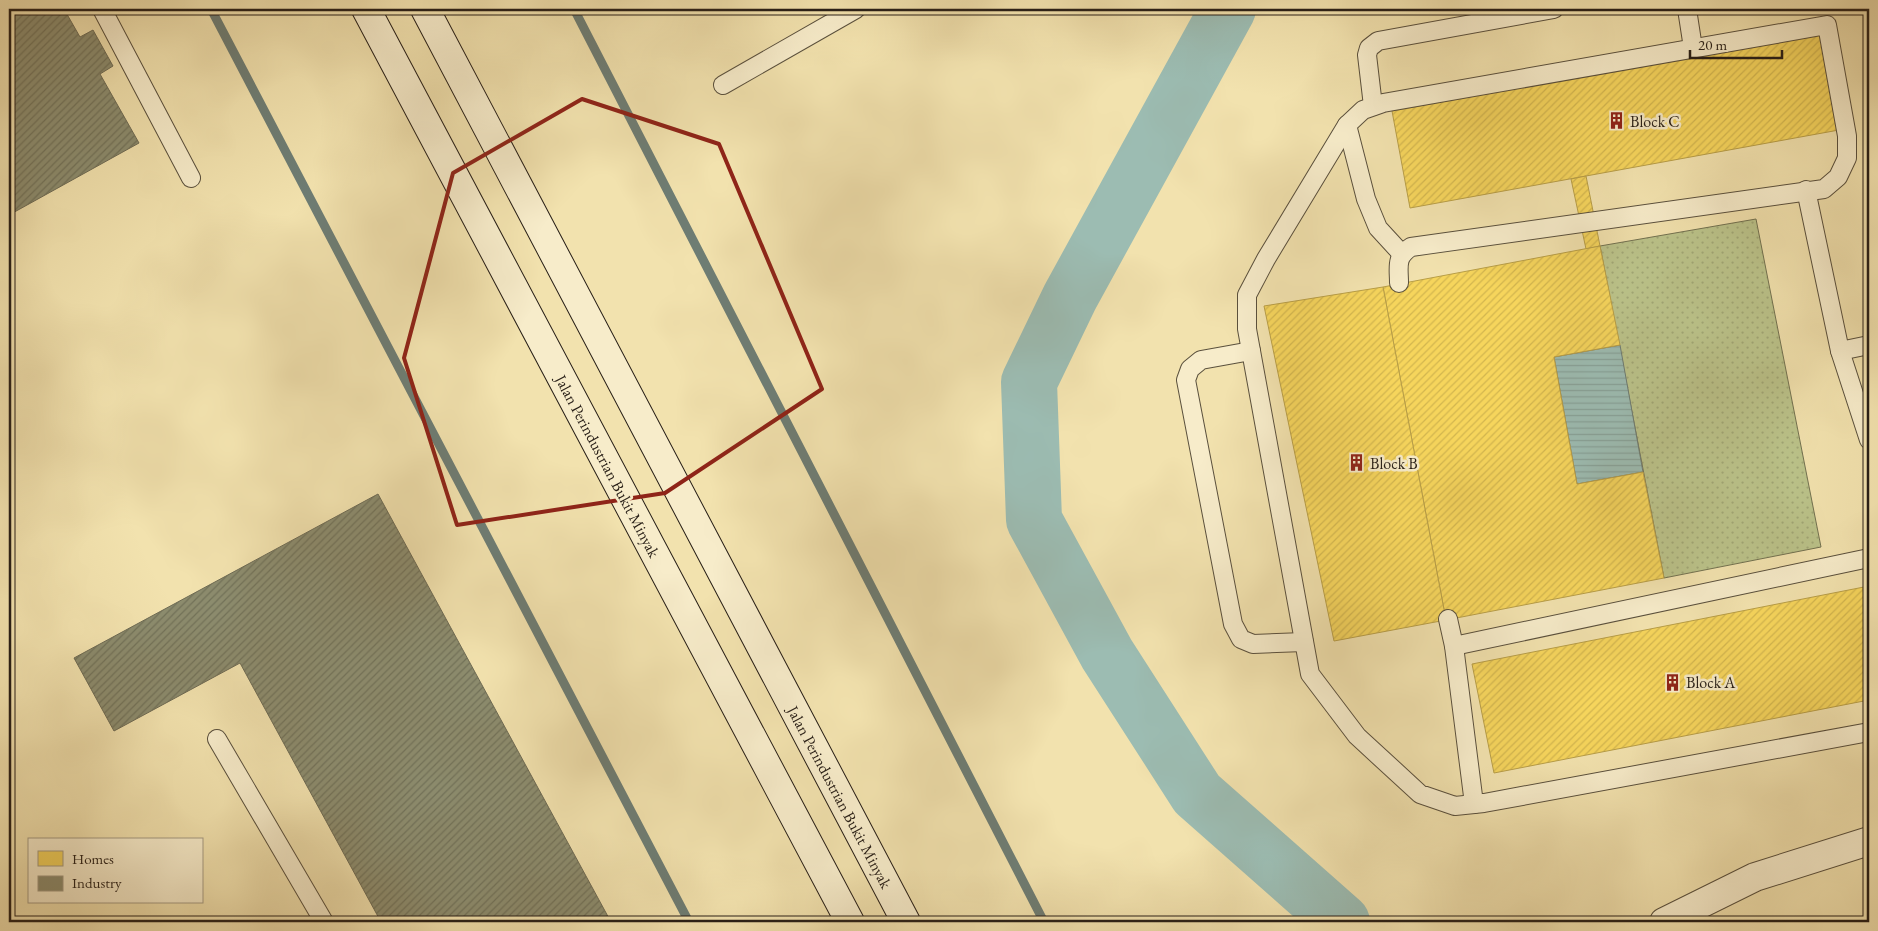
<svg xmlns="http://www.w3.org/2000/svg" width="1878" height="931" viewBox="0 0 1878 931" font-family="'EB Garamond',serif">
<defs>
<pattern id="park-dots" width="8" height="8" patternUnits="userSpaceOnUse" patternTransform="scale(1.25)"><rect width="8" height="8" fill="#bbc38a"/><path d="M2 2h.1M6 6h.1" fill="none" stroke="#a1a776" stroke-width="1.8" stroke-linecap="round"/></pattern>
<pattern id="water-rules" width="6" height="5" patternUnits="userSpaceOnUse" patternTransform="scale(1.25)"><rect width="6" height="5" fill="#9cbcb2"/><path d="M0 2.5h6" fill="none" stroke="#86a198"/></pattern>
<pattern id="homes-hatch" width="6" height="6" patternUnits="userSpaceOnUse" patternTransform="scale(1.25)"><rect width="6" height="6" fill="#f6d55c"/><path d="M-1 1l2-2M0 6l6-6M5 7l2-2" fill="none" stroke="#d3b64f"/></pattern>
<pattern id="industry-hatch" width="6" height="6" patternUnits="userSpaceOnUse" patternTransform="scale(1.25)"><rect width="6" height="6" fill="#8c8c6e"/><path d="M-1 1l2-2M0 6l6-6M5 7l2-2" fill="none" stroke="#727259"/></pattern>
</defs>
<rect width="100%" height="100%" fill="#f2e2ae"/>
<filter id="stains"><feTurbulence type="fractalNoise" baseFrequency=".004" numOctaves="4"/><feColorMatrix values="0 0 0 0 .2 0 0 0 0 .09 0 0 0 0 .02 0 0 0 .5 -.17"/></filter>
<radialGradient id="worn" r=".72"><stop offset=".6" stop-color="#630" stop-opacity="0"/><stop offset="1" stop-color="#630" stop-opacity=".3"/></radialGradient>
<!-- park -->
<path fill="url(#park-dots)" stroke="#727150" d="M1756,219l65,328 -157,31 -64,-332z"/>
<!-- water -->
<path fill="url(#water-rules)" stroke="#6e7d74" d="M1620,345l23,127 -66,12 -23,-127z"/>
<!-- homes -->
<g fill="url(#homes-hatch)" stroke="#b89e47">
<path d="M1821,33l18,97 -429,78 -18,-97z"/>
<path d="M1586,176l14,70 -14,3 -15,-70z"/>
<path d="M1600,246l20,99 -66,12 23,127 66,-12 21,106 -218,42 -63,-333z"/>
<path d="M1383,287l63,333 -112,21 -70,-335z"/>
<path d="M1869,586v114l-375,73 -22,-109z"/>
</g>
<!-- industry -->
<g fill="url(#industry-hatch)" stroke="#6e6b54">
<path d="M9,9h55l16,28 13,-7 20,36 -13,8 39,69 -130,72z"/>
<path d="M378,494l233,428h-230l-141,-259 -126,68 -40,-73z"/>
</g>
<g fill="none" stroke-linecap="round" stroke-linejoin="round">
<!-- stream -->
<g stroke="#6e7d74" stroke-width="9">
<path d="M211,9l478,913"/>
<path d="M574,9l470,913"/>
</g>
<!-- river -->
<path stroke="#9cbcb2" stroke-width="56" d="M1228,9l-158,288 -41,85 5,138 73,134 90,140 145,128"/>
<defs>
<g id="service">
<path d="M102,9l89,169"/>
<path d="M1687,9l6,39"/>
<path d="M723,85l133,-76"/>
<path d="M1373,106l-6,-51 2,-7 9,-7 176,-32"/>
<path d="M1347,125l19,74 12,29 23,25"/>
<path d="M1806,190l34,161 29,89"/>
<path d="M1399,283c0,-16 -4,-26 12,-36l413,-58 14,-12 9,-19v-22l-20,-111 -444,78 -20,7 -16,15 -81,134 -19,36v34l63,345 47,62 63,58 35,12 29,-3 385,-71"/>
<path d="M1251,351l-50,9 -11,9 -4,11 47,244 8,15 12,5 51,-2"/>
<path d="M1840,351l29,-6"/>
<path d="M1448,619l6,27 415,-88"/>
<path d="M1454,646l20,158"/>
<path d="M217,739l107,183"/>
</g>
<path id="minor" d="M1664,922l91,-45 114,-36"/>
<g id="secondary">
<path d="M366,9l484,913"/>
<path d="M425,9l481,913"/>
</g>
</defs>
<!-- service casing -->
<use href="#service" stroke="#5a503d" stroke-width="20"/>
<!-- minor casing -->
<use href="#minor" stroke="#5a503d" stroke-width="30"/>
<!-- secondary casing -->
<use href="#secondary" stroke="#281f17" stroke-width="30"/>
<!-- service -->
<use href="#service" stroke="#f7ecca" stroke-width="18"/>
<!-- minor -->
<use href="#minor" stroke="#f7ecca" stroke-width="28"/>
<!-- secondary -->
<use href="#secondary" stroke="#f7ecca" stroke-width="28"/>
</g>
<!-- marked area -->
<path fill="none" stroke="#8f2418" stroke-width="4" stroke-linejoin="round" d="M582,99l137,45 103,245 -157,104 -208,32 -53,-167 49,-185z"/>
<!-- icons -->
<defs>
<symbol id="building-bare" viewBox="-9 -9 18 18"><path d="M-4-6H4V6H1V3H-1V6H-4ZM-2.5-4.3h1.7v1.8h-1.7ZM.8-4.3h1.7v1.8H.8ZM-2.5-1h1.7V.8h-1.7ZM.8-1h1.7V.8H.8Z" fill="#8f2418" stroke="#f7ecca" stroke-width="2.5" paint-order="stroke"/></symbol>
</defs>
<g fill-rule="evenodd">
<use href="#building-bare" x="1604" y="108" width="25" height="25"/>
<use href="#building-bare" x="1344" y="450" width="25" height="25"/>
<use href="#building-bare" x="1660" y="670" width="25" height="25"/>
</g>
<g text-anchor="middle" stroke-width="5" stroke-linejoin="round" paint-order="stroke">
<!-- poi labels -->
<g font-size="16" fill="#281f17" stroke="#f7ecca" text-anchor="start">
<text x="1630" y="127">Block C</text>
<text x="1370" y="469">Block B</text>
<text x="1686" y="688">Block A</text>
</g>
<!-- street labels -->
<g font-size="16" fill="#281f17" stroke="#f7ecca">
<text transform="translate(608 466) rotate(62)" y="6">Jalan Perindustrian Bukit Minyak</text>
<text transform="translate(840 797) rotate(62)" y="6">Jalan Perindustrian Bukit Minyak</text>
</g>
</g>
<!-- margin -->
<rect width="1878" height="931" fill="none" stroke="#f2e2ae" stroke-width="30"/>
<rect x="10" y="10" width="1858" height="911" fill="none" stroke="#281f17" stroke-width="2.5"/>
<rect x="15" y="15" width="1848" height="901" fill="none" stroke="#281f17"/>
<!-- legend -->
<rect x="28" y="838" width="175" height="65" fill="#f7ecca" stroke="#a49a82"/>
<rect x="38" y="851" width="25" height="15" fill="#f6d55c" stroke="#a49a82"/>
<text x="72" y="864" font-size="15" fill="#281f17">Homes</text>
<rect x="38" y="876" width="25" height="15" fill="#8c8c6e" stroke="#a49a82"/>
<text x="72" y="888" font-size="15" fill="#281f17">Industry</text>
<!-- scale -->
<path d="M1690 50v8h92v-8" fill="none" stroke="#281f17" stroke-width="2.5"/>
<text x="1698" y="50" font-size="15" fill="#281f17" stroke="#f7ecca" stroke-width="4" paint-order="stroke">20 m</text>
<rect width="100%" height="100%" filter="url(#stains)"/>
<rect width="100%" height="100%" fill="url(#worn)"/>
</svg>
